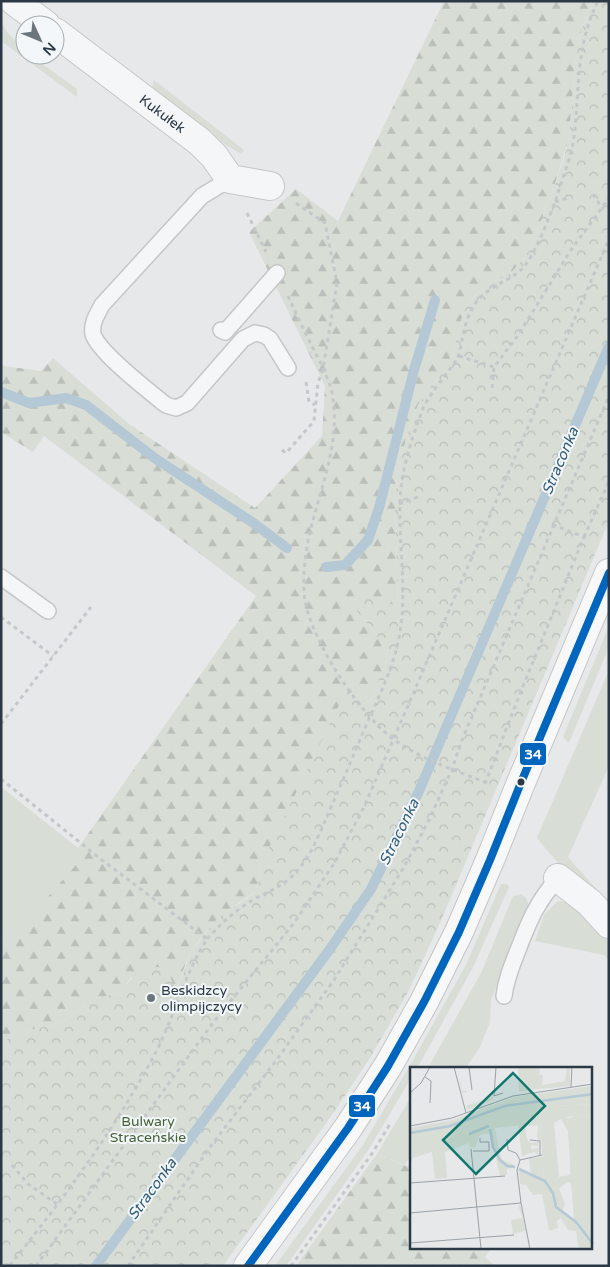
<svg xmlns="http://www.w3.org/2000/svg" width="610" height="1267" viewBox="0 0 610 1267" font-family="'Varela Round',sans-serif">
<defs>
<pattern id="forest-firs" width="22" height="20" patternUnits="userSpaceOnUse" patternTransform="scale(1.25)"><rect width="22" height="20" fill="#d8ded6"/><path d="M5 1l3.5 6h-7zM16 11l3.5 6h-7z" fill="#babfb9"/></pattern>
<pattern id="park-crowns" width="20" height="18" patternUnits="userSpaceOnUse" patternTransform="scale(1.25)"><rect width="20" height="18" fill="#d8ded6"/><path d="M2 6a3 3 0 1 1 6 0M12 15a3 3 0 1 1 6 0" fill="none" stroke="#babfb9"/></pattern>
</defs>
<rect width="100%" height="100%" fill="#e6e8ea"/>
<!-- grass -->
<g fill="#d8ded6">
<path d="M1,20l5,11 19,20v4h5l47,34v8l-76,-56z"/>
<path d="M154,80l90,70 -3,4 -61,-37 -29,-26z"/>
<path d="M609,626v21l-40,96 -6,-6z"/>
<path d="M609,670v96l-41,91 31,35c-25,-6 -46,-35 -62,-54z"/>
<path d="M1,787l77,61 -2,4 6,6 -81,92z"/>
<path d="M501,884h6l2,3 -36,80 -54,98 -2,3h-6v10l-42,71 -83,117h-11l88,-121 50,-85 53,-95z"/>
<path d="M521,894l5,4 4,9 -39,93 -1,22 -10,25 -14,21h-38l54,-97 31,-75z"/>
<path d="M558,901l15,2 36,37v20l-5,-5 -69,-14 9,-26z"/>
<path d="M411,1097v58l-6,10 -28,-11z"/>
</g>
<!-- forest -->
<g fill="url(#forest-firs)">
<path d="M444,1h148l-12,34 -5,30 -6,73 -6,20 -13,41 -22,54 -17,20 -21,10 -13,11 -11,12 -7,21 -6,27 -35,51 -12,34 -9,39 -2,30 3,98 -44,2 21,24 13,24 -18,46h-6l-103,162 -4,27c-26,16 -48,34 -65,60 -8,13 -12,30 -17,44l-44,-18 -8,15 -30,7 -31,24 -51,11 -10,14v-98l81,-92 -7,-6 3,-4 178,-252 -212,-160 -11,16 -32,-20v-69l3,3 37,5 12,-13 76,66 126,84 67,-72 3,-50 -76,-154 47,-43 42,32z"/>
<path d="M377,1154l34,14v80h80l-6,9 10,9h-199z"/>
</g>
<!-- park -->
<path fill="url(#park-crowns)" d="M592,1h17v520l-169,402 -32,69 -38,66 -38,57 -109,151h-222v-218l10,-14 51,-11 31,-24 30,-7c10,-18 14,-24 36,-25l12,11 4,16 16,-42 26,-33 40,-28 4,-27 82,-167 12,-7 9,12h6l18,-46 -13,-24 -21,-24 8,-15 36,13 -3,-98 2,-30 9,-39 12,-34 35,-51 6,-27 7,-21 11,-12 13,-11 21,-10 17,-20 22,-54 14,-41 5,-20 6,-73 5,-30z"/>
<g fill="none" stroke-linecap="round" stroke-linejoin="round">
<!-- stream -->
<g stroke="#b4c9d5" stroke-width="10">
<path d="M1,392l28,11 37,-5 20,7 70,54 96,63 35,26"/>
<path d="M326,567l19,-2 23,-25 11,-32 35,-138 21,-70"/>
<path d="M96,1266l234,-317 41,-60 48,-98 190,-445"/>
</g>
<defs>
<g id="lane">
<path d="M230,179l-28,17 -100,109c-5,10 -11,18 -9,29 5,18 57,58 73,71l10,3 11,-5 56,-64 12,-6 9,2 6,4 18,29"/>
<path d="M221,330l4,2 52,-59"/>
<path d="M1,577l47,34"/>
<path d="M504,996c2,-17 8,-31 14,-46 11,-29 19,-48 40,-72"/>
</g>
<g id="street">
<path d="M14,1l32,24"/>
<path id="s1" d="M55,32l145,110 14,14 16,23 40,7"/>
<path d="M558,878l32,25 19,21"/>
</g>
<path id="secondary" d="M248,1266l100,-138 40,-62 36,-64 35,-70 31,-72 30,-75 89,-212"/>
</defs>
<!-- lane casing -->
<use href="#lane" stroke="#c4c6c8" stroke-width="18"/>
<!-- street casing -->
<use href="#street" stroke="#c4c6c8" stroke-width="30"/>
<!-- secondary casing -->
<use href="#secondary" stroke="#c4c6c8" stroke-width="30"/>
<!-- path -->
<g stroke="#c5c8ca" stroke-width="3" stroke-dasharray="4 4" stroke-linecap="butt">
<path d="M593,194l9,14"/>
<path d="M555,202l13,-4"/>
<path d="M247,213l19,39"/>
<path d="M288,296c8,18 17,36 26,54 8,16 17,32 19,49 7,46 -14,93 -24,137 -4,20 -7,44 -4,65 8,42 54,112 88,138 28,20 61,31 92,43"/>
<path d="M459,356l35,11"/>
<path d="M306,382l3,20 6,3"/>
<path d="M492,388l2,-21 25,-33 52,-84 38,-52"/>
<path d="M282,450l4,3 28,-32 4,-38 5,-14 14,-86 -12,-60 -31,-21"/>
<path d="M399,504l21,-8"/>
<path d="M584,537l25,-56"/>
<path d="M1,617l52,39"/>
<path d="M1,724l90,-117"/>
<path d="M1,779l101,81 105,79c-22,34 -32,75 -50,111 -40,76 -93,149 -148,216"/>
<path d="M485,784l34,-88 65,-159 -30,-12"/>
<path d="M207,939c12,-13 23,-24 38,-34 14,-10 31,-15 44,-26 10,-8 17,-20 24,-31 19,-42 37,-85 55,-127 14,-31 29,-62 33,-96 5,-40 -2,-80 -1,-120 0,-32 11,-64 22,-94 8,-20 25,-35 36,-54 2,-5 3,-12 4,-17 3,-15 7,-31 18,-42 12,-13 29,-17 42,-29 12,-12 28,-53 34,-70 6,-20 15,-41 18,-62 6,-49 1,-89 24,-136"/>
<path d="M12,1165l16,19 29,20"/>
<path d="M36,1266l176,-242 82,-101 41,-61 29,-55 49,-113 196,-455"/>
<path d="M128,1266l82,-119 65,-85 59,-82 70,-113 25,-47 23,-51 10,-29 147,-344"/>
<path d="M291,1266l82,-114 17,-28"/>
</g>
<!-- lane -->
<use href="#lane" stroke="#f5f6f7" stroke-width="15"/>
<!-- street -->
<use href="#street" stroke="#f5f6f7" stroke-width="28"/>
<!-- secondary -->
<use href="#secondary" stroke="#f8f8f8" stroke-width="28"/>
<defs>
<path id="bus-1" d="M248,1266l100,-138 40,-62 36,-64 35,-70 31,-72 30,-75 89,-212"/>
</defs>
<!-- bus-1 casing -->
<use href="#bus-1" stroke="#f3f7f9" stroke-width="11"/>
<!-- bus-1 -->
<use href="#bus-1" stroke="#0065bd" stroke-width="8"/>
</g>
<!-- markers -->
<circle fill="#2b3845" stroke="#f3f7f9" stroke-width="2" cx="521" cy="782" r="4.5"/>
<circle fill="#6c767f" stroke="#f3f7f9" stroke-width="2" cx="151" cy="998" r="5"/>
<g text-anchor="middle" stroke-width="4" stroke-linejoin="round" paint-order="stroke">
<!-- street labels -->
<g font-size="14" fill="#2b3845" stroke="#f3f7f9">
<text dy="5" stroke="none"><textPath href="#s1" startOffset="135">Kukułek</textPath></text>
</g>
<!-- poi labels -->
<g font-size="14" fill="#2b3845" stroke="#f3f7f9" text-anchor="start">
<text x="161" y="995">Beskidzcy<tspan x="161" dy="16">olimpijczycy</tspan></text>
</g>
<!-- park labels -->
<g font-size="14" fill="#466138" stroke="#f3f7f9">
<text x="148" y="1126">Bulwary<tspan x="148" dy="16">Straceńskie</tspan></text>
</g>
<!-- water labels -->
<g font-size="15" font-style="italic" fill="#345e7a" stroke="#f3f7f9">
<text transform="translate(560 461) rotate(-67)" y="5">Straconka</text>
<text transform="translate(399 832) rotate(-64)" y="5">Straconka</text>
<text transform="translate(152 1189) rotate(-54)" y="5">Straconka</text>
</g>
</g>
<!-- overview -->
<g transform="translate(410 1067)">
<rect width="182" height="182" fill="#e6e8ea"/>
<path d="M46,0l7,24h6l-6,2 3,13 26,-9 1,-4v7l-26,10zM157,0h4l-3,11 2,-6v14l-32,3 1,-14h4l-1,10 23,-4zM167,48l15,2v103h-18l-7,-101zM130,56l1,19 -4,-4 1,-13 -13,1 2,13 3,4 9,-1 -1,4 -7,-1v4l8,-1 -1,7 -4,-3 -12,4 -4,-32zM133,90l1,21 -2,2 -11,-5 -2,-17zM108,138l3,2 8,42 -4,-18 -12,3 -2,-14 12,-2z" fill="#d8ded6"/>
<path d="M108,0h22l-2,22 -19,3zM182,37v13l-15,-2 -10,2 2,16 -8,-14 -7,4 5,54 11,-2 1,-19 3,55 -3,-28 -3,-1 -9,6 6,16 -3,8 12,8h18v29h-13l-3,-18 -8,-1 -7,-12 -4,3 1,7 -9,3 -7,-37 -9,1 -7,-10 -6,-1 -1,-16 23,12 2,-2 -4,-55 -45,5 6,31 15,7 -9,3v6l-7,1 -10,-43 -10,2 -5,13 -5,-1 -1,-4 -24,9 2,26 -12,1 -3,-27 -19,6 -3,7v-19l37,-6 14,-9 17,-3 16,-12 27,-5 7,5 27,-10z" fill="#d8ded6"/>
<path d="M182,19v18l-37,2 -11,10 -12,2 -12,-6 -26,4 -16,12 -17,3 -17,10 -34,5v-18l43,-8 61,-23z" fill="#d8ded6"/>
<path fill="none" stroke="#b4c9d5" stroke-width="2.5" d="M80,62l3,18 7,13 7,6 8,1M0,66l40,-7 55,-20 88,-12M59,67l20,-8M109,102l26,12 8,12 3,14 20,15 17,22"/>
<path fill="none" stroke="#9ba2a8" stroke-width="1" d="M44,0l12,46M59,0l3,23M86,0l-2,29 9,-3M15,10l6,4 -1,22M161,20l1,-20M0,26l11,-10 9,-16M0,59l42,-8 61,-22 80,-12M97,72l1,11 8,3 4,7M120,73l10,1v15M61,82l10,100M63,84h16v-9h-9v-4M0,116l95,-7M111,136l-4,-33 3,-10 22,-5M0,146l111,-10 9,46M0,176l104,-8"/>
<path fill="#0f766e" fill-opacity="0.15" stroke="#0f766e" stroke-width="2.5" d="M103,6l32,33 -69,68 -33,-34z"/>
<rect width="182" height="182" fill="none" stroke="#2b3845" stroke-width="2.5"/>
</g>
<g stroke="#f3f7f9" stroke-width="2">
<rect x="519" y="742" width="28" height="24" rx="5" fill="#0065bd"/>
<rect x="348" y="1094" width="28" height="24" rx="5" fill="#0065bd"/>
</g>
<g font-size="14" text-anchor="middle" font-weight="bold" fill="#fff">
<text x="533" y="759">34</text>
<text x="362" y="1111">34</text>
</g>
<!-- border -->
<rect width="610" height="1267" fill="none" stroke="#2b3845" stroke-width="5"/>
<!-- north arrow -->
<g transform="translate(40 40) rotate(134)"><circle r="24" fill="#f3f7f9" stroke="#a3abb1"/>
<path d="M0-4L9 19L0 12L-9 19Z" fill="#6c767f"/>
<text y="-8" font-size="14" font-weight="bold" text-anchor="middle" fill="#2b3845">N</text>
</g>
</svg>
